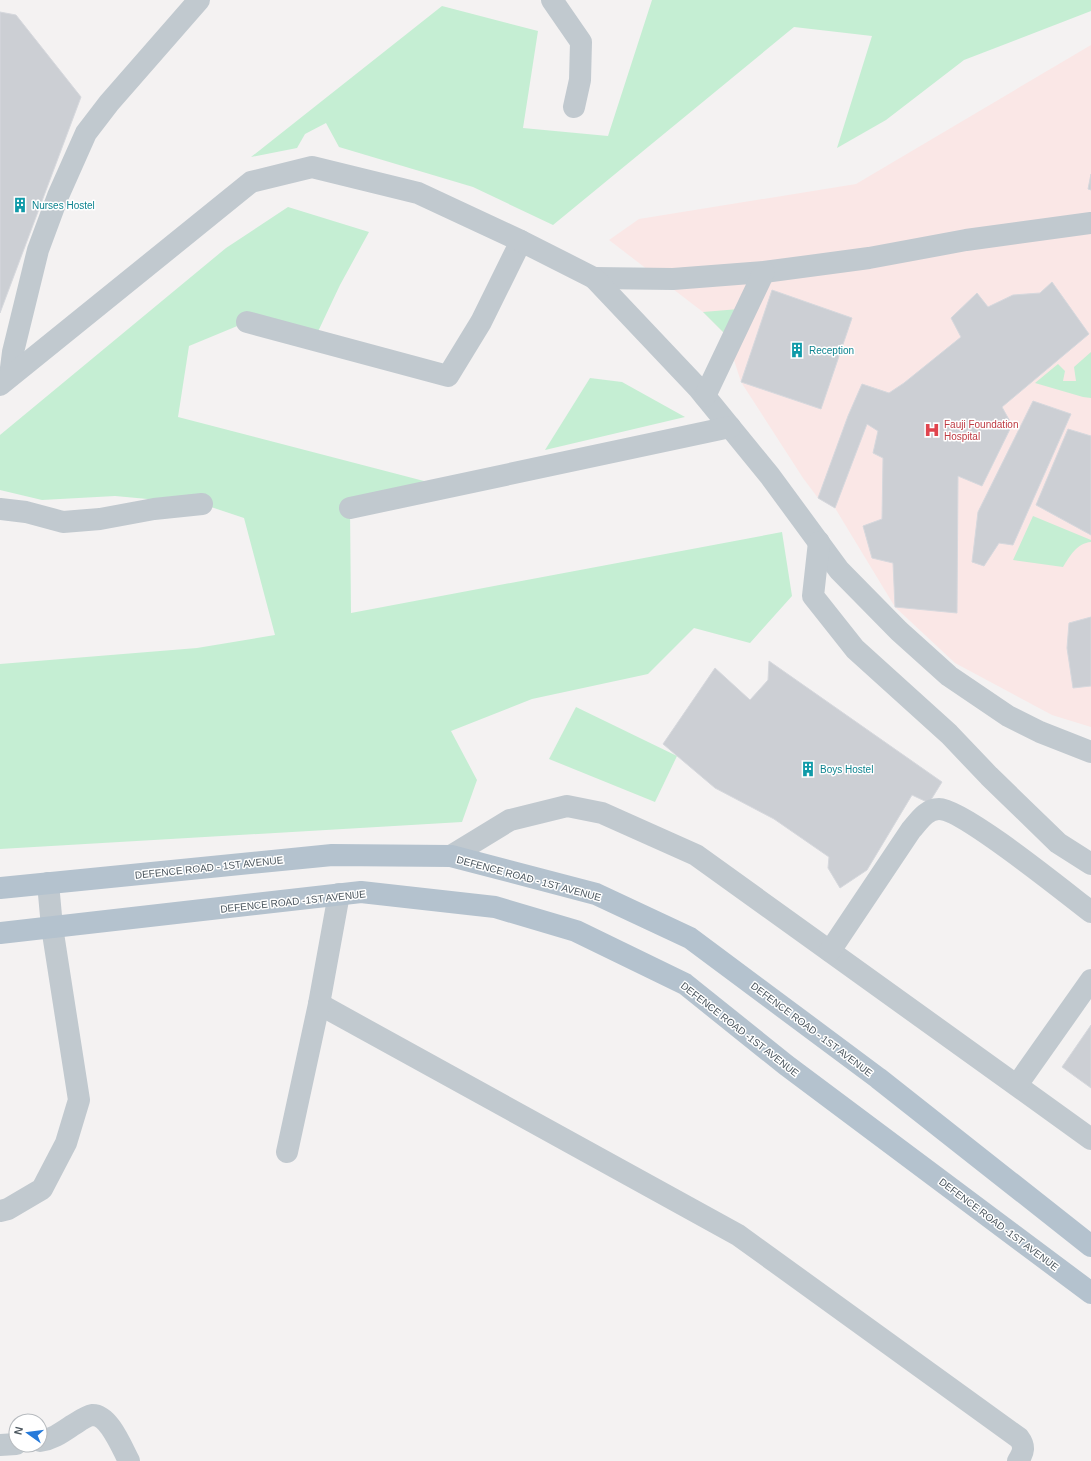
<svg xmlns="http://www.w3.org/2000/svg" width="1091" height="1461" viewBox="0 0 1091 1461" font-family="Arial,sans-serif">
<rect width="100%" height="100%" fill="#f4f2f2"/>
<!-- medical -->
<path fill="#fae7e6" d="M1091,45v682l-39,-12 -97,-52 -60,-56 -60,-99 -17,-10 -15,-20 -62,-96 -15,-47 -23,-23 -94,-72 30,-21 217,-35z"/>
<!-- green -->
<g fill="#c5eed3">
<path d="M652,0h439v11l-127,49 -78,60 -49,28 35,-112 -78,-9 -241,198 -80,-38 -134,-40 -13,-24 -21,11 -8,14 -46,9 191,-151 96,25 -15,97 85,8z"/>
<path d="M288,207l81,25 -29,53 -26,55 -67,-18 -58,24 -11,71 269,70 -97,21 1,105 431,-81 10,64 -42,47 -56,-15 -46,46 -116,25 -81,32 26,49 -15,42 -462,27v-185l197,-16 78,-13 -31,-117 -42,-14 -87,-8 -73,4 -42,-10v-55l226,-187z"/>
<path d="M739,309l-13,26 -23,-23z"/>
<path d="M1091,352v46l-8,-1 -48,-14 23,-19 7,7 -2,10h13l-2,-14z"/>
<path d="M590,378l32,4 63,35 -140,33z"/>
<path d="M1033,516l58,24v2c-14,1 -21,14 -28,25l-50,-7z"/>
<path d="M576,707l101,49 -22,46 -106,-43z"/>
</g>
<!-- building -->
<g fill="#cccfd4" stroke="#d6d8dd">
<path d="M0,12l16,3 65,82 -81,216z"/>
<path d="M1091,174v16l-3,-1z"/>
<path d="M1052,282l37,52 -87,73 10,18 -30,61 -24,-10 -1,137 -62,-6 -2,-44 -21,-5 -9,-32 19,-7 1,-61 -10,-5 5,-22 -11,-7 -32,84 -17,-10 30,-82 14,-32 27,9 15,-10 57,-46 -10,-19 26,-25 11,14 25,-12 27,-2z"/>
<path d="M772,290l80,28 -31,91 -80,-27z"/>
<path d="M1033,401l38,13 -58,131 -14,-2 -15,23 -12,-4 6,-50z"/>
<path d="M1068,429l23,7v99l-55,-30z"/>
<path d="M1091,617v69l-18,2 -6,-40 2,-25z"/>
<path d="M769,661l173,121 -13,21 -17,-8 -45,75 -27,18 -12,-20 1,-11 -55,-38 -59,-31 -52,-44 52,-76 35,32 18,-20z"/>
<path d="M1091,1025v63l-29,-21z"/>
</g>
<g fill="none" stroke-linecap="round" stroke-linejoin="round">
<!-- street -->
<g stroke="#c1c9cf" stroke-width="22">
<path d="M552,0l29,42 -1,38 -6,27"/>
<path d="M594,278l79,1 91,-7 105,-14 97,-18 125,-17"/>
<path d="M247,322l201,54 33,-54 40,-81"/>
<path d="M10,376l3,-24 25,-102 20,-54 28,-63 23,-30 90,-103"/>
<path d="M0,385l251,-203 61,-15 106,26 103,48 73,37 105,111 71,87 69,94 60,61 50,45 59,40 32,16 51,20"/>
<path d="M705,396l59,-124"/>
<path d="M350,508l380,-81"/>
<path d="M0,509l26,3 37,10 37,-3 54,-10 48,-5"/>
<path d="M819,542l-6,54 42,53 94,85 40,42 69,67 33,21"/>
<path d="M451,856l59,-36 57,-14 35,7 94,42 395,284"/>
<path d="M830,951l81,-121c8,-9 15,-21 28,-21 24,0 127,84 152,103"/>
<path d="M319,1004l419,231 281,203c6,8 5,14 -1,23"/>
<path d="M1017,1085l74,-105"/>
<path d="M287,1152l32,-148 20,-110"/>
<path d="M0,1211l8,-2 34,-20 24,-46 13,-43 -27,-173 -4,-44"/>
<path d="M40,1441c13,-2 21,-8 33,-16 5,-3 13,-9 19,-10 17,-1 30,33 37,46"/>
<path d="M0,1445l16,-1"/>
</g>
<!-- primary -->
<g stroke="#b4c2ce" stroke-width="22">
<path d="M0,888l332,-33 119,1 145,38 94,44 188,140 213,168"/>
<path d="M0,933l361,-41 134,15 81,24 109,53 101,81 305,228"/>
</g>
</g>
<!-- icons -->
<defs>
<symbol id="building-bare" viewBox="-9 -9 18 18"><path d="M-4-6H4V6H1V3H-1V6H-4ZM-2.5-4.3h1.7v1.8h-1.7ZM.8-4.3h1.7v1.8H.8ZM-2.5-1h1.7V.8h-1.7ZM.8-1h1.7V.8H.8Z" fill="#0f9aa8" stroke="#fff" stroke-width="2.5" paint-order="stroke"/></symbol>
<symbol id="hospital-bare" viewBox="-9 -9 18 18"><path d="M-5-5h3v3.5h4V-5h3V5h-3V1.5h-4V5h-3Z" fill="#e0444e" stroke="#fff" stroke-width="2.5" paint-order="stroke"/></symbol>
</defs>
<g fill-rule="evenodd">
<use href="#building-bare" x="9" y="194" width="22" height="22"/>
<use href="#building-bare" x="786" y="339" width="22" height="22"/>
<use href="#hospital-bare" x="921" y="419" width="22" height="22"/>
<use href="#building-bare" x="797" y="758" width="22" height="22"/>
</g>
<g text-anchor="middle" stroke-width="3" stroke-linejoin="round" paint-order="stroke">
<!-- culture labels -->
<g font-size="10" fill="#0d838f" stroke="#fff" text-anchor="start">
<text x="32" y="209">Nurses Hostel</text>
<text x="809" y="354">Reception</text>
<text x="820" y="773">Boys Hostel</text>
</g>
<!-- health labels -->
<g font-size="10" fill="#be3a42" stroke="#fff" text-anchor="start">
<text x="944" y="428">Fauji Foundation<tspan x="944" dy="12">Hospital</tspan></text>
</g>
<!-- street labels -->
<g font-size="10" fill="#4b565e" stroke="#fff">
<text transform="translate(209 867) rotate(-6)" y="4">DEFENCE ROAD - 1ST AVENUE</text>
<text transform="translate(529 878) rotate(15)" y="4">DEFENCE ROAD - 1ST AVENUE</text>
<text transform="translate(293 901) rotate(-6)" y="4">DEFENCE ROAD -1ST AVENUE</text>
<text transform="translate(740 1029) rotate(38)" y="4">DEFENCE ROAD -1ST AVENUE</text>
<text transform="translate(812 1029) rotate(37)" y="4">DEFENCE ROAD - 1ST AVENUE</text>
<text transform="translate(999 1224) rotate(37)" y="4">DEFENCE ROAD -1ST AVENUE</text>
</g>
</g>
<!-- north arrow -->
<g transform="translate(28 1433) rotate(284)"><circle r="19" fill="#ffffff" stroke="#b7bbbf"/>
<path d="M0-3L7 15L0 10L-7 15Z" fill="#267ada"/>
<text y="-6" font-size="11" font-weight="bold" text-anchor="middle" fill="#4b565e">N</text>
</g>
</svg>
